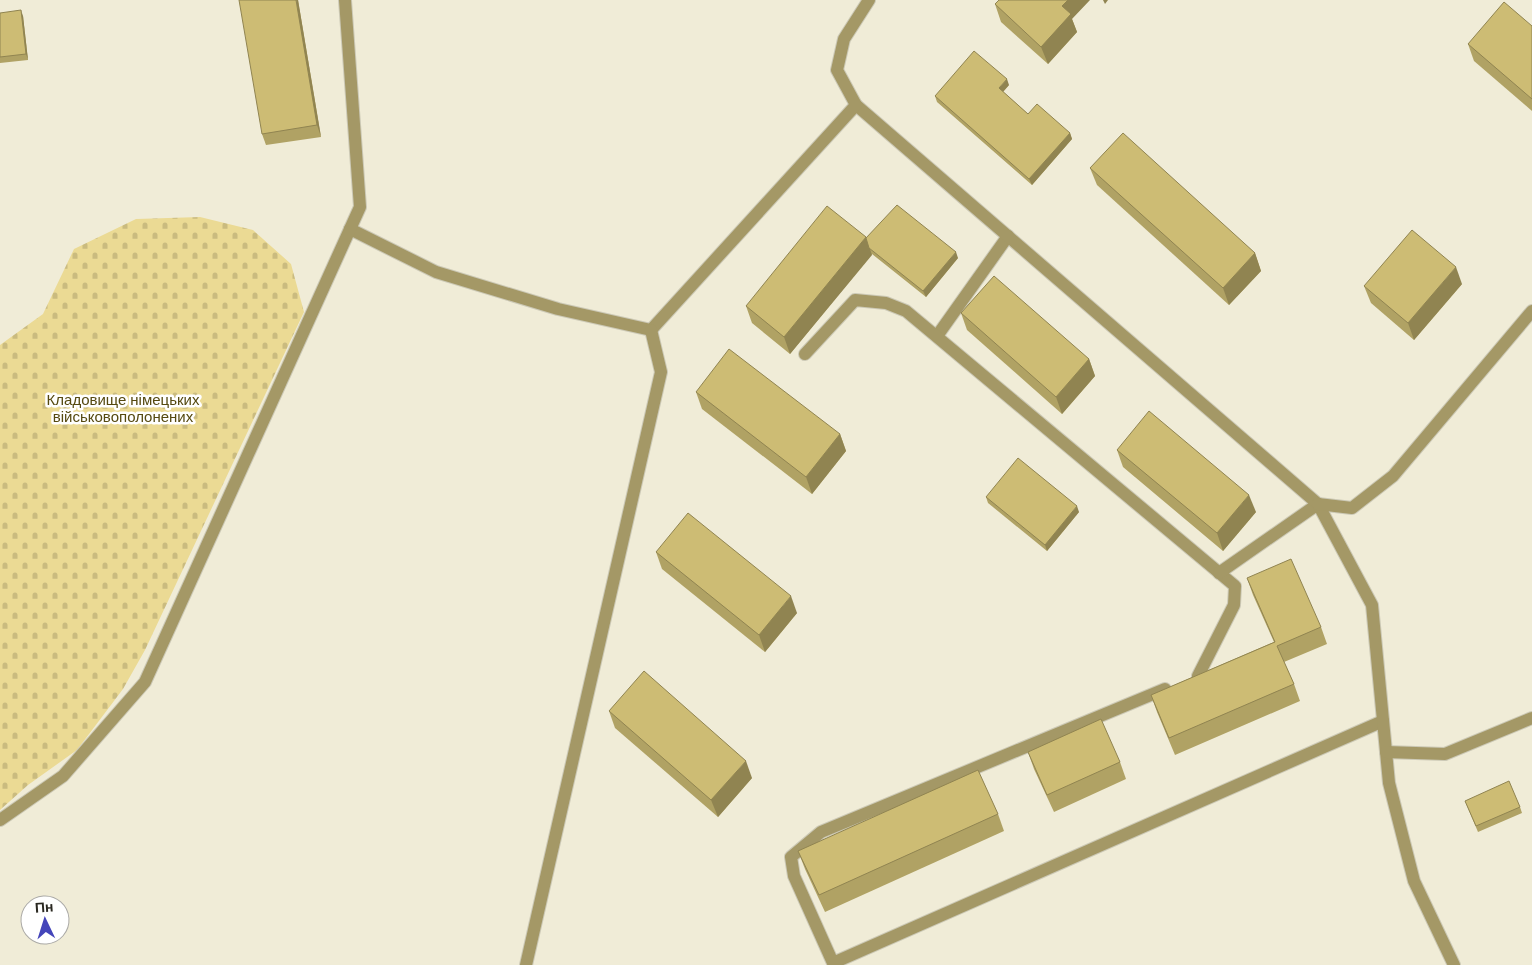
<svg xmlns="http://www.w3.org/2000/svg" width="1532" height="965" viewBox="0 0 1532 965" font-family="'DM Sans',sans-serif">
<defs>
<pattern id="cemetery-stones" width="16" height="16" patternUnits="userSpaceOnUse" patternTransform="scale(1.25)"><rect width="16" height="16" fill="#ebda94"/><path d="M2 7V4a2 2 0 0 1 4 0v3zM10 15v-3a2 2 0 0 1 4 0v3z" fill="#cabb7f"/></pattern>
</defs>
<rect width="100%" height="100%" fill="#f0ecd7"/>
<!-- cemetery -->
<path fill="url(#cemetery-stones)" d="M200,217l53,13 38,34 13,48 -159,338 -22,39 -46,61 -49,35 -28,25v-465l43,-31 31,-65 62,-30z"/>
<g fill="none" stroke-linecap="round" stroke-linejoin="round">
<defs>
<g id="service">
<path d="M937,336l71,-100"/>
<path d="M805,354l50,-54 31,3 20,8 329,275 -1,19 -36,71"/>
<path d="M1219,573l99,-69"/>
<path d="M1165,689l-344,143 -30,25 3,19 39,87 550,-242"/>
</g>
<g id="minor">
<path d="M856,105l462,399 54,101 17,178 25,98 40,84"/>
<path d="M350,229l86,43 122,37 93,21 205,-225 -19,-35 7,-31 25,-39"/>
<path d="M1318,504l34,4 41,-32 139,-165"/>
<path d="M1386,752l59,2 87,-36"/>
<path d="M526,965l135,-593 -10,-42"/>
</g>
<path id="tertiary" d="M0,820l63,-44 82,-94 215,-475 -15,-207"/>
</defs>
<!-- service casing -->
<use href="#service" stroke="#ccc9b6" stroke-width="14"/>
<!-- minor casing -->
<use href="#minor" stroke="#ccc9b6" stroke-width="14"/>
<!-- tertiary casing -->
<use href="#tertiary" stroke="#ccc9b6" stroke-width="14"/>
<!-- service -->
<use href="#service" stroke="#a49866" stroke-width="12"/>
<!-- minor -->
<use href="#minor" stroke="#a49866" stroke-width="12"/>
<!-- tertiary -->
<use href="#tertiary" stroke="#a49866" stroke-width="12"/>
</g>
<!-- wall -->
<g fill="#b0a264">
<path d="M298,0l23,137 -55,8 -4,-11z"/>
<path d="M995,4l77,15 5,13 -29,32 -47,-42z"/>
<path d="M0,13l23,3 5,44 -28,3z"/>
<path d="M1532,26v85l-58,-50 -6,-17z"/>
<path d="M1009,85l-6,7 25,22 42,19 2,6 -40,46 -95,-83 -2,-6z"/>
<path d="M1090,168l165,85 6,18 -32,34 -132,-120z"/>
<path d="M866,238l92,20 -32,39 -54,-43 -82,100 -38,-31 -6,-17z"/>
<path d="M1462,284l-48,56 -43,-37 -7,-17z"/>
<path d="M961,313l128,46 6,17 -33,38 -95,-84z"/>
<path d="M696,392l144,42 6,17 -34,43 -110,-85z"/>
<path d="M1117,450l139,62 -33,39 -100,-84z"/>
<path d="M986,497l93,15 -32,39 -59,-48z"/>
<path d="M656,552l141,61 -32,39 -103,-83z"/>
<path d="M1247,578l74,49 6,17 -43,18 10,22 6,17 -125,54 -18,-43 -6,-17 123,-53 -21,-47z"/>
<path d="M609,711l143,67 -34,39 -103,-89z"/>
<path d="M1028,752l92,10 6,17 -72,33 -20,-43z"/>
<path d="M1465,801l55,6 2,6 -44,19z"/>
<path d="M998,814l6,17 -179,81 -20,-43 -7,-18z"/>
</g>
<!-- shaded-wall -->
<g fill="#908451">
<path d="M296,0h2l23,137 -4,-12z"/>
<path d="M1068,0h22l-18,19 5,13 -29,32 -7,-17 21,-41z"/>
<path d="M1103,0h5l-3,4z"/>
<path d="M21,10l2,6 5,44 -2,-6z"/>
<path d="M1007,79l2,6 -8,9 -2,-6z"/>
<path d="M1070,133l2,6 -40,46 -3,-6z"/>
<path d="M866,237l6,18 -82,99 -6,-17z"/>
<path d="M956,252l2,6 -32,39 -3,-6z"/>
<path d="M1255,253l6,18 -32,34 -6,-17z"/>
<path d="M1456,267l6,17 -48,56 -6,-17z"/>
<path d="M1089,359l6,17 -33,38 -6,-17z"/>
<path d="M840,434l6,17 -34,43 -6,-17z"/>
<path d="M1249,495l7,17 -33,39 -6,-18z"/>
<path d="M1077,506l2,6 -32,39 -2,-6z"/>
<path d="M791,596l6,17 -32,39 -6,-17z"/>
<path d="M746,761l6,17 -34,39 -7,-17z"/>
</g>
<!-- building -->
<g fill="#cdbc74" stroke="#908451">
<path d="M239,0h57l21,125 -55,9z"/>
<path d="M999,0h69l-6,6 9,8 -30,33 -46,-43z"/>
<path d="M1504,2l28,24v73l-64,-55z"/>
<path d="M21,10l5,44 -26,3v-44z"/>
<path d="M974,51l33,28 -8,9 29,26 9,-10 33,29 -41,46 -94,-83z"/>
<path d="M1123,133l132,120 -32,35 -133,-120z"/>
<path d="M897,205l59,47 -33,39 -54,-43 -3,-10z"/>
<path d="M827,206l39,31 -82,100 -38,-31z"/>
<path d="M1412,230l44,37 -48,56 -44,-37z"/>
<path d="M994,276l95,83 -33,38 -95,-84z"/>
<path d="M729,349l111,85 -34,43 -110,-85z"/>
<path d="M1149,411l100,84 -32,38 -100,-83z"/>
<path d="M1018,458l59,48 -32,39 -59,-48z"/>
<path d="M688,513l103,83 -32,39 -103,-83z"/>
<path d="M1291,559l30,68 -44,19 17,38 -125,54 -18,-43 124,-53 -28,-64z"/>
<path d="M644,671l102,90 -35,39 -102,-89z"/>
<path d="M1101,719l19,43 -73,33 -19,-43z"/>
<path d="M978,770l20,44 -179,81 -21,-44z"/>
<path d="M1509,781l11,26 -44,19 -11,-25z"/>
</g>
<g text-anchor="middle" stroke-width="5" stroke-linejoin="round" paint-order="stroke">
<!-- park labels -->
<g font-size="15" fill="#554910" stroke="#fff">
<text x="123" y="405">Кладовище німецьких<tspan x="123" dy="17">військовополонених</tspan></text>
</g>
</g>
<!-- north arrow -->
<g transform="translate(45 920) rotate(356)"><circle r="24" fill="#ffffff" stroke="#aaa9a6"/>
<path d="M0-4L9 19L0 12L-9 19Z" fill="#4445ba"/>
<text y="-8" font-size="14" font-weight="bold" text-anchor="middle" fill="#2a2821">Пн</text>
</g>
</svg>
